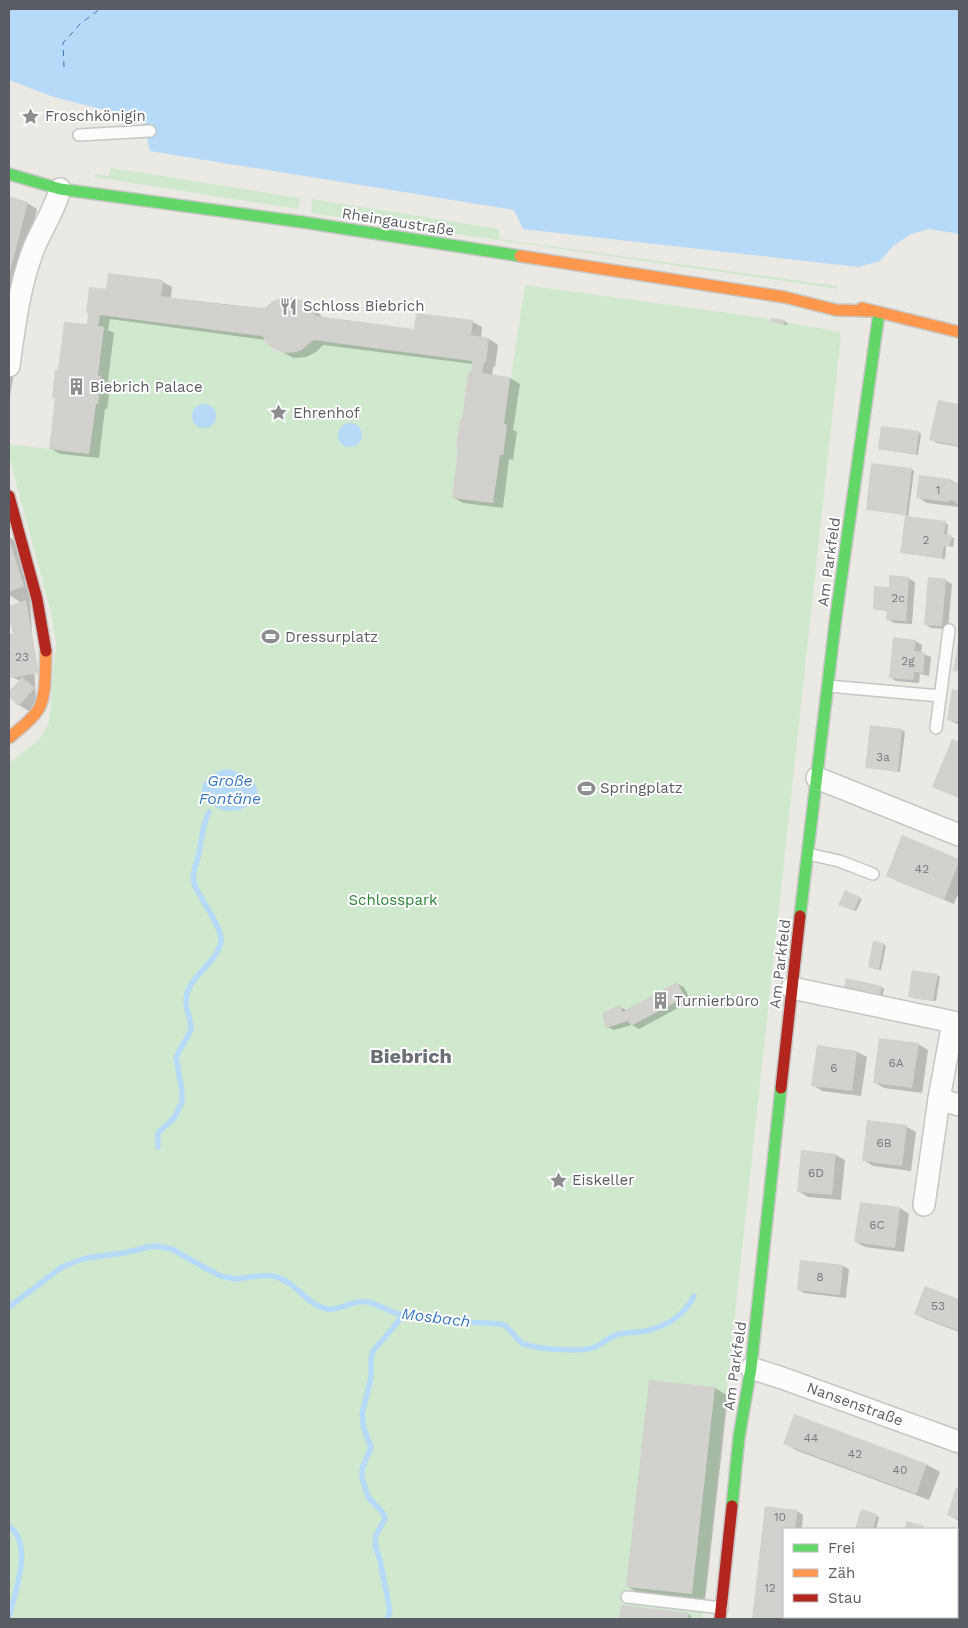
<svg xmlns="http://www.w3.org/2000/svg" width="968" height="1628" viewBox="0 0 968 1628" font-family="'Work Sans',sans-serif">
<rect width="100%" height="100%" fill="#eae9e4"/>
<!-- green -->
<g fill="#d0e8ce">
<path d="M111,168l189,30 -2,11 -204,-32v-3l15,2z"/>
<path d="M312,199l187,30v10l338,47 1,3 -527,-76z"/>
<path d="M525,285l246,34 -1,3 14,2 1,-2 54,10 2,4 -139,1283h-693v-856l29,-22 11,-17 7,-81 -4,-26 -42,-157 -1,-16 80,10 7,-50h2l3,-28 -3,-1 6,-48 -6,-1 2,-11 162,21c12,23 34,22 51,4l159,21 -1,11h-3l-6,47h-2l-4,30h2l-6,49 41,5 7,-48 4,-1 3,-29 -3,-1z"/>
</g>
<!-- water -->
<g fill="#b6daf7">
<path d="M9,9h950v225l-30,-5 -18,5 -18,12 -13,15 -22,6 -335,-38 -9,-19 -364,-59 -7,-31 -89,-23 -45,-17z"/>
<circle cx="204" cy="416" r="12"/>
<circle cx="350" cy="435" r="12"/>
<path d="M226,769c18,2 45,18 23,36 -27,21 -77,-20 -23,-36z"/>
</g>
<!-- shadow -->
<g fill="#0003">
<path d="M9,197l18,6 10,6 -17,68 -11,56z"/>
<path d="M163,282l9,5 -1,11 95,11 37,-7 11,6 8,9 93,13 58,-8 9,5 -1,11 8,1 9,6 -3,22h-2l-1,9 18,2 10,6 -7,46 4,2 -4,28 -4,-1 -6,49 -40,-5 -10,-6 20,-133 -150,-19 -7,7 -10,5 -12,1 -20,-10 -8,-8 -156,-21 -2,11 6,3 -6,48 3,1 -4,27h-2l-6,49 -39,-4 -10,-6 6,-49 -3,-2 6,-26 29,-45 19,-36z"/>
<path d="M785,321l2,2v2l-16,-3z"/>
<path d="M9,344l9,6 -9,52z"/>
<path d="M939,401l20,4v42l-22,-4 -6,-4z"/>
<path d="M918,432l3,2 -3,21 -39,-6z"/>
<path d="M911,469l3,2 -6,47 40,6 -1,12 7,2 -1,9 -7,-1 -1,13 -43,-6 4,-38 -39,-6z"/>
<path d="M951,480l8,5v-3v23l-1,2 -31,-4 -9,-6z"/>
<path d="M9,537l18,11 10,168 -18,-11 -10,-9v-3l11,-12 -8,-4 -3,-20v-22l6,-1 -6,-19v-7l13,-5 -13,-8z"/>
<path d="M908,578l7,4 -3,42 -18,-1 -6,-4v-8l-14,-2 16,-21z"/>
<path d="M945,580l7,4 -4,45 -17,-1 -6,-4z"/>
<path d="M915,641l7,4 -1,8 10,4 -2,19 -9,-2 -1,9 -23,-2 -6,-4z"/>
<path d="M953,691l6,1v33l-11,-6z"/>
<path d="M902,730l3,2 -5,40 -33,-5z"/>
<path d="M952,740l7,3v55l-26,-11z"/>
<path d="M903,837l56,23v31l-5,13 -57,-23 -10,-5z"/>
<path d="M859,898l3,1 -6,12 -14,-5z"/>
<path d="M884,944l2,2 -5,24 -9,-2 -3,-2z"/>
<path d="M937,975l3,2 -4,24 -24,-3z"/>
<path d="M847,980l37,8 -2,13z"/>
<path d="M677,984l7,3 7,14 -52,28 -7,-4 -18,5 -7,-3 13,-20 6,3z"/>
<path d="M918,1044l10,6 -6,43 -38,-5 -10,-6z"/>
<path d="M818,1047l39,5 10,5 -6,39 -39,-5 -9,-6z"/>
<path d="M868,1121l39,6 9,5 -5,39 -38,-5 -10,-6z"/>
<path d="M836,1155l9,5 -4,40 -33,-3 -10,-6z"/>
<path d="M900,1208l9,6 -5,38 -39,-5 -9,-5z"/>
<path d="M801,1262l42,4 6,3 -3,29 -42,-5 -6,-4z"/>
<path d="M925,1287l34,13v32l-34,-13 -10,-5z"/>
<path d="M715,1388l13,8 -23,205 -65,-7 -13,-8z"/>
<path d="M785,1444l142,21 13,7 -11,28 -131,-49z"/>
<path d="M957,1489l2,1v31l-10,-6z"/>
<path d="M766,1508l31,3 6,4 -1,14h-18v88h7v2h-38z"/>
<path d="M862,1511l17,6 -3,12h-20z"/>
<path d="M959,1549v43l-2,-1v-34z"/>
<path d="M622,1607l66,7 3,2v3h-70z"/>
<path d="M857,1617h44l10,2h-55z"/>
</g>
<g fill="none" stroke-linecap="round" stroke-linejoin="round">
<!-- stream -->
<g stroke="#b6daf7" stroke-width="5.5">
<path d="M158,1147v-14l16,-15 8,-16v-10l-6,-35 15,-27c1,-10 -6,-20 -5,-30 1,-23 31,-36 35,-59 1,-14 -20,-41 -26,-55 -5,-11 2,-22 4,-33 3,-15 3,-27 10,-41"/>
<path d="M9,1307l53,-40 10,-4 14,-5 38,-5 24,-6 8,-1 16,3 35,20 14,7 14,3c9,-1 30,-5 38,-3 23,5 33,29 54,33 14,2 26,-10 40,-7 13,2 23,11 36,13 32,7 66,7 98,9 12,3 14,19 26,21 13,4 53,7 65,3 10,-3 17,-12 28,-14 10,-2 20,-1 30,-4 19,-5 35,-17 44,-34"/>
<path d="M9,1526c25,18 6,66 0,91"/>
<path d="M387,1619l3,-8 -10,-51 -5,-15 1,-10 9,-16 -2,-6 -15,-16 -6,-19v-9l9,-22 -7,-18 -2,-15 9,-36v-20l2,-7 30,-35"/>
</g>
<!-- ferry -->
<path stroke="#3978c0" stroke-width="1" stroke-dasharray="6 5" stroke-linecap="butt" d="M64,67l-1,-24 17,-19 20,-15"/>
</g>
<!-- building -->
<g fill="#d2d1ce">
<path d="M9,196l19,6 -19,73z"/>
<path d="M108,273l55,7 -2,16 65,9 39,3 8,-7 14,-5 17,5 9,9 3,6 98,13 2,-16 57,7 -2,15 18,3 -3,24h-2l-2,11 28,4 -6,47 3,1 -4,30h-3l-7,48 -41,-5 6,-49h-2l4,-30h2l6,-47h3l1,-11 -159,-21 -11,10 -6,2 -13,1 -9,-4 -6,-4 -6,-9 -162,-21 -2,11 6,1 -6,48 3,1 -3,28h-2l-7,50 -40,-5 6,-51h-3l3,-29 3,1 6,-48 23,2 1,-11h-2l3,-26 17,2z"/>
<path d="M771,318l14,2 -1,4 -14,-2z"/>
<path d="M938,400l21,4v42l-30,-6z"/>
<path d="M881,426l38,5 -3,23 -38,-5z"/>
<path d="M871,463l41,5 -6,47 -40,-5z"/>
<path d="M919,475l32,4v3l8,1v21l-3,-1v-2l-7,-1 -1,2 -32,-4z"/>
<path d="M905,516l41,5 -2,13 8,1 -2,11h-6l-2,12 -42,-5z"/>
<path d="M9,539l15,47 -15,6z"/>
<path d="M889,575l20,2 -3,44 -20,-1 1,-10 -14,-1 1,-23 15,1z"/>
<path d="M928,577l18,2 -4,47 -18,-1z"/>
<path d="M26,600l13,73 -29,5 -1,-44 4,-1 -4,-14v-13z"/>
<path d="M893,637l23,3 -2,11 11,1 -2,21 -9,-1 -1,8 -24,-2z"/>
<path d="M958,642h1v30l-6,-1z"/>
<path d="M22,677l13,11 -17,18 -9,-9v-6z"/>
<path d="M952,689l7,2v31l-12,-2z"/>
<path d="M870,725l32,4 -4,43 -33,-4z"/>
<path d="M952,739l7,3v56l-27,-11z"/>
<path d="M902,835l57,24v3l-15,38 -58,-24z"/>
<path d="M845,890l15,7 -6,14 -16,-6z"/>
<path d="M873,941l11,2 -5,26 -11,-2z"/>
<path d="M912,970l26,4 -5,27 -25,-4z"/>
<path d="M846,978l36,8 -3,14 -36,-7z"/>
<path d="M677,982l8,15 -54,29 -3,-5 -22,7 -4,-15 18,-8 3,7z"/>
<path d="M879,1038l40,5 -7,45 -39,-5z"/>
<path d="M817,1045l40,6 -5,40 -41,-5z"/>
<path d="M867,1120l40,5 -5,41 -40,-5z"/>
<path d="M801,1150l35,4 -4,41 -35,-3z"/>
<path d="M860,1202l40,5 -5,41 -41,-6z"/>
<path d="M800,1260l43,5 -3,30 -43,-5z"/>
<path d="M925,1286l34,13v32l-45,-17z"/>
<path d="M649,1380l66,7 -23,207 -66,-7z"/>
<path d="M794,1414l133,50 -11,30 -133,-50z"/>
<path d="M956,1487l3,1v31l-12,-4z"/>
<path d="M765,1506l33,4 -3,19h-11l1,90h-33z"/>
<path d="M861,1509l16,5 -4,15h-18z"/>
<path d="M907,1521l17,5 -1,3h-19z"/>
<path d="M959,1546v46l-2,-1v-38z"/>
<path d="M621,1605l68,8 -1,6h-69z"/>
<path d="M855,1617h52l7,1 -59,1z"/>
</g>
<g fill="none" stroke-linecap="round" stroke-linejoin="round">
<defs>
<g id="lane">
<path d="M79,135l71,-4"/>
<path d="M828,686l112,10"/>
<path d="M936,728l13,-98"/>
<path d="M808,854l31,7 34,13"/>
<path d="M627,1597l95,11"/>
</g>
<g id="street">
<path d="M9,366c5,-37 10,-78 23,-113 8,-23 22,-40 28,-64"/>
<path d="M817,778l142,57"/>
<path d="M792,988l161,34 -14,77 20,6"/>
<path d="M924,1205l15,-106"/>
<path d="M751,1368l31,10 177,64"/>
</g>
<g id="fast">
<path d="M9,174l51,15 242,33 218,34"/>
<path d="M800,916l36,-300 43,-303"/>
<path d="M732,1506l7,-69 12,-69 30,-280"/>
</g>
<g id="slow">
<path d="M520,256l264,41 52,13 33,1"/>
<path d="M862,308l97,24"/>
<path d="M9,738c10,-9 22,-17 29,-28 9,-13 7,-43 8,-59"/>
</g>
<g id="jam">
<path d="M9,496l28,103 9,52"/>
<path d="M781,1088l19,-172"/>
<path d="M720,1619l12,-113"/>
</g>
</defs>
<!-- lane casing -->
<use href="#lane" stroke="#c6c6c5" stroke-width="14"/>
<!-- street casing -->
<use href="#street" stroke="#c6c6c5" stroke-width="24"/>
<!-- fast casing -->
<use href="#fast" stroke="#c6c7c6" stroke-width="14"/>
<!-- slow casing -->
<use href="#slow" stroke="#c6c7c6" stroke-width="14"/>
<!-- jam casing -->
<use href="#jam" stroke="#c6c7c6" stroke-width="14"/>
<!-- lane -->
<use href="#lane" stroke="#fcfcfb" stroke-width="11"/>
<!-- street -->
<use href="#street" stroke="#fcfcfb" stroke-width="21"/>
<!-- fast -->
<use href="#fast" stroke="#63d668" stroke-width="11"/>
<!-- slow -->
<use href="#slow" stroke="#ff974d" stroke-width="11"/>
<!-- jam -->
<use href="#jam" stroke="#b3261e" stroke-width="11"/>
</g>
<!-- icons -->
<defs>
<symbol id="sight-bare" viewBox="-9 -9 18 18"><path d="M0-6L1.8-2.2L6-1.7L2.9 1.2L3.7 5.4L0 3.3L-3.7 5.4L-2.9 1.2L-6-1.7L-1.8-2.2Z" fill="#8c8e90" stroke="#fff" stroke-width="2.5" paint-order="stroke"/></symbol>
<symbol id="restaurant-bare" viewBox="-9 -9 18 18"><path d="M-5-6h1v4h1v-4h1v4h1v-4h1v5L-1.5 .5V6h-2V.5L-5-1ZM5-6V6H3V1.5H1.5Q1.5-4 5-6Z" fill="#8c8e90" stroke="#fff" stroke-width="2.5" paint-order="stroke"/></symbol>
<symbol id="building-bare" viewBox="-9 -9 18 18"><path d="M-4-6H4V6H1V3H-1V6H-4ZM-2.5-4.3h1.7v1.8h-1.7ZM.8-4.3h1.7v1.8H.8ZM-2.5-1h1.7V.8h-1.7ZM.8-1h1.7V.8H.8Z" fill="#8c8e90" stroke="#fff" stroke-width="2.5" paint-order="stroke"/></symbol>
<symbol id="stadium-bare" viewBox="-9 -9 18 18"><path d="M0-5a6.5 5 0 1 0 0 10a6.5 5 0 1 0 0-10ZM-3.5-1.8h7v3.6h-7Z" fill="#8c8e90" stroke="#fff" stroke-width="2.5" paint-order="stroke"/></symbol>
</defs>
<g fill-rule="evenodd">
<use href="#sight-bare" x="18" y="104" width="25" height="25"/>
<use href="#restaurant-bare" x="276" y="294" width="25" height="25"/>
<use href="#building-bare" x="64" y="374" width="25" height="25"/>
<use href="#sight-bare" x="266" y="400" width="25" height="25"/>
<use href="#stadium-bare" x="258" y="624" width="25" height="25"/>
<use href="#stadium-bare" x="574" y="776" width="25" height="25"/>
<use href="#building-bare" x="648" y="988" width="25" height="25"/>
<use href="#sight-bare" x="546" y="1168" width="25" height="25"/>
</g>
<g text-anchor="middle" stroke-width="4" stroke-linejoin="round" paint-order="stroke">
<!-- number labels -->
<g font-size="12" fill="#787b7f">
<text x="938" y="494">1</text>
<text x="926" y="544">2</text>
<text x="898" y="602">2c</text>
<text x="22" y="661">23</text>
<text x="908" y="665">2g</text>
<text x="883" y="761">3a</text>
<text x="922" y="873">42</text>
<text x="896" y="1067">6A</text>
<text x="834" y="1072">6</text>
<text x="884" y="1147">6B</text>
<text x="816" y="1177">6D</text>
<text x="877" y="1229">6C</text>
<text x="820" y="1281">8</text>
<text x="938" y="1310">53</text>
<text x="811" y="1442">44</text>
<text x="855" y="1458">42</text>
<text x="900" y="1474">40</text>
<text x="780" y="1521">10</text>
<text x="770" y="1592">12</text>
</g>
<!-- poi labels -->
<g font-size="15" fill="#595d63" stroke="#fff" text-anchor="start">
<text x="45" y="121">Froschkönigin</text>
<text x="303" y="311">Schloss Biebrich</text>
<text x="90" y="392">Biebrich Palace</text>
<text x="293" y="418">Ehrenhof</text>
<text x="285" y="642">Dressurplatz</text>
<text x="600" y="793">Springplatz</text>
<text x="674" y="1006">Turnierbüro</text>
<text x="572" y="1185">Eiskeller</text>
</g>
<!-- street labels -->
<g font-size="15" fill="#595d63" stroke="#fff">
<text transform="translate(398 222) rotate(9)" y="5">Rheingaustraße</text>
<text transform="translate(829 562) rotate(-82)" y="5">Am Parkfeld</text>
<text transform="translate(780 964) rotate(-83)" y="5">Am Parkfeld</text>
<text transform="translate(735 1366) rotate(-82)" y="5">Am Parkfeld</text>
<text transform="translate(855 1404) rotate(20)" y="5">Nansenstraße</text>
</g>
<!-- park labels -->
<g font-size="15" fill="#2e8534" stroke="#fff">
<text x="393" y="905">Schlosspark</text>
</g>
<!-- water labels -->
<g font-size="16" font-style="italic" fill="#3978c0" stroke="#fff">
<text x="230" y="786">Große<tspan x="230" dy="18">Fontäne</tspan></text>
<text transform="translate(436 1317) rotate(7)" y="6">Mosbach</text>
</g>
<!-- district labels -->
<g font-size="20" font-weight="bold" fill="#6a6f75" stroke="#fff">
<text x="411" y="1063">Biebrich</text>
</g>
</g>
<!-- border -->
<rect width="968" height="1628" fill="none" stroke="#595d63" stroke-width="20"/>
<!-- legend -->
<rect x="783" y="1528" width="175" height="90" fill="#ffffff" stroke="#bdbec1"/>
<rect x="793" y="1544" width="25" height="8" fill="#63d668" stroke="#bdbec1"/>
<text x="828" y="1553" font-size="15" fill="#595d63">Frei</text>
<rect x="793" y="1569" width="25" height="8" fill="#ff974d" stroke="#bdbec1"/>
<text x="828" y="1578" font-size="15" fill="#595d63">Zäh</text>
<rect x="793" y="1594" width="25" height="8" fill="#b3261e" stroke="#bdbec1"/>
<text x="828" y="1603" font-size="15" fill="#595d63">Stau</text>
</svg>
